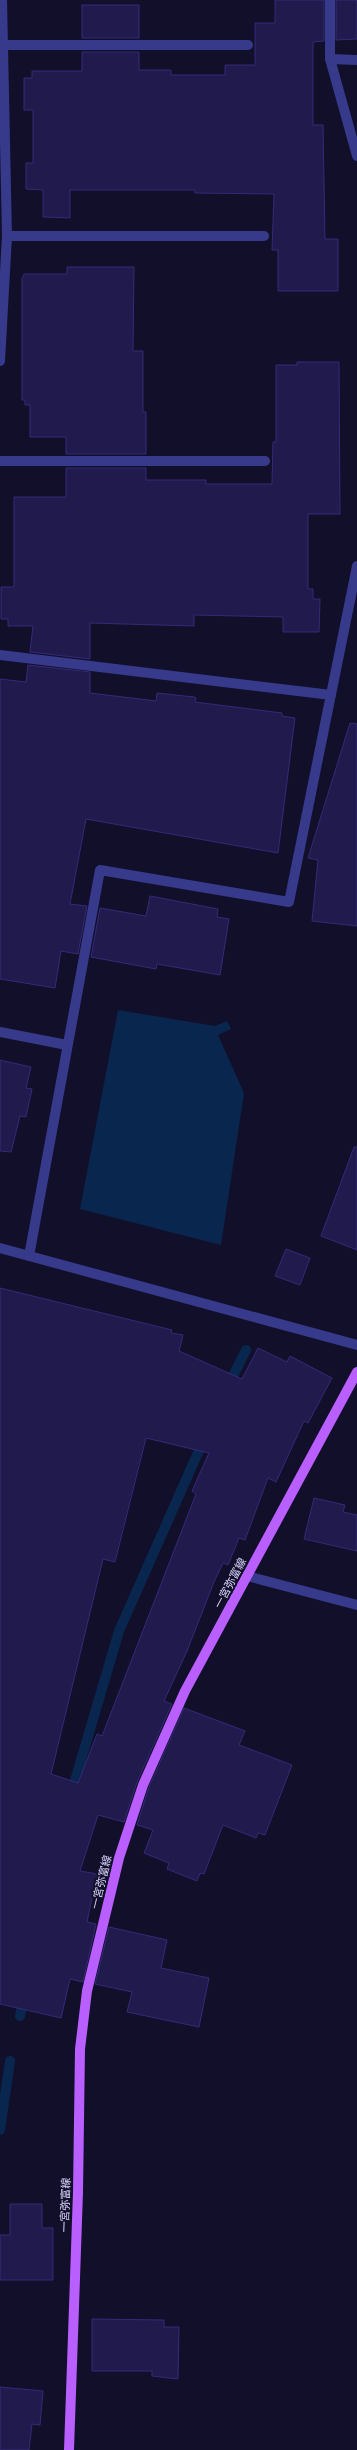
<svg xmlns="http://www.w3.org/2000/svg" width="357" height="2450" viewBox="0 0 357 2450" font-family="'Exo 2','Noto Sans JP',sans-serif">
<rect width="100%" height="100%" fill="#120f2a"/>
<!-- water -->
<path fill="#09274e" d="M118,1010l97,16 12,-5 4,8 -13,6 26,58 -23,152 -141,-36z"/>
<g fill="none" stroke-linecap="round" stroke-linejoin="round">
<!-- stream -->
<g stroke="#09274e" stroke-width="10">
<path d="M228,1386l18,-36"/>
<path d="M71,1794l48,-163 85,-192"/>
<path d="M20,2016l4,-19"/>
<path d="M0,2130l10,-69"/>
</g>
</g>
<!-- building -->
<g fill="#211a4c" stroke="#352a79" fill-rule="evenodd">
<path d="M275,0h49v41l-11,1v83h10l2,114h13v52h-60v-41h-6l2,-56 -79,-1v-3h-125v28l-27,-1v-27l-17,-1v-26h7v-53h-9v-32h8v-7h50v-19h57v18h32v5h54v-10h30v-42h20z"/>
<path d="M336,0h21v39l-21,1z"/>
<rect x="82" y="5" width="57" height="33"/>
<path d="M67,267h67l-1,84h10v61h3v42h-80v-17h-36v-32h-5v-5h-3v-121l2,-5h43z"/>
<path d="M297,362h42l1,152h-32v75h5v10h7l-1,33h-36v-15l-89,-2v11l-104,-3v36l-60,-7 3,-26h-25v-7h-7v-32h13v-90h52v-29h80v12h60v4h66l1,-42h3v-77h21z"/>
<path d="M28,665l62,7v21l66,8 1,-8 37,4 2,1 -1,4 87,11v3l13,2 -17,135 -192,-34 -16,85 17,2 -9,48 -17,-3 -6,37 -55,-9v-300l26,3z"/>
<path d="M350,723l7,1v202l-45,-5 6,-61 -10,-2z"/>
<path d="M150,896l68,13 -1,8 12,2 -9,56 -63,-11 -1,5 -65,-12 9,-49 46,8z"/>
<path d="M0,1060l31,7 -5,21 6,1 -6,28 -6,-1 -9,36 -11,-1z"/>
<path d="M354,1147h3v103l-36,-14z"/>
<path d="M286,1249l24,9 -10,27 -25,-9z"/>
<path d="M0,1288l172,42 -1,3 12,2 -4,16 63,28 16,-31 29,14 3,-6 42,22 -24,45 -4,-2 -28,61 -8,-4 -23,62 -6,-2 -11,27 -5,-2 -9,19 -27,69 -23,50 8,3 -35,78 -13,40 -26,-7 -18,56 17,3 -10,48 9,2 -13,58 -13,-3 -9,39 -61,-14zM146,1438l63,15 -17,38 4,3 -94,242 -5,-2 -19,49 -27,-9 52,-215 12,3z"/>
<path d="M314,1498l31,7 -2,7 14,3v36l-53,-12z"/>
<path d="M184,1708l61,23 -6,14 53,20 -27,70 -7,-2 -2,5 -33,-13 -19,49 -4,-1 -3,8 -30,-12 2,-6 -25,-10 9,-23 -16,-5 12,-38z"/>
<path d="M109,1927l58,13 -6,28 48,10 -10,49 -72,-15 5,-20 -37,-8z"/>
<path d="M10,2204h32v24h11v52h-53v-45h10z"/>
<path d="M92,2319l72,1v7h15l-1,52 -26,-3v-5h-60z"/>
<path d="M0,2387l43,4 -3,34 -8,-1 -3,26h-29z"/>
</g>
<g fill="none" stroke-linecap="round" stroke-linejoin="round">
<!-- minor -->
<g stroke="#37398b" stroke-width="10">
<path d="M330,0v59l27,97"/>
<path d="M3,45h245"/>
<path d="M330,59l27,1"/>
<path d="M7,236h257"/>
<path d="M0,361l7,-125 -5,-236"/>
<path d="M0,461h265"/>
<path d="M0,655l331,40"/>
<path d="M0,1032l67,13"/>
<path d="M0,1248l357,97"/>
<path d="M29,1256l71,-386 189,32 68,-336"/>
<path d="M247,1576l110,29"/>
</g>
<!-- major -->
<path stroke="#b95eff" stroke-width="10" d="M69,2450l9,-258 2,-143 7,-58 32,-133 24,-73 42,-94 172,-319"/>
</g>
<g text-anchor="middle" stroke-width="4" stroke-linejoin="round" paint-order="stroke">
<!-- street labels -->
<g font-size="11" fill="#d9d7ff" stroke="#120f2a">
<text transform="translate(230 1583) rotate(-62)" y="4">一宮弥富線</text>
<text transform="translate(101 1882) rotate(-76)" y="4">一宮弥富線</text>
<text transform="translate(65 2205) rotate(-88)" y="4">一宮弥富線</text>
</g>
</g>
</svg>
